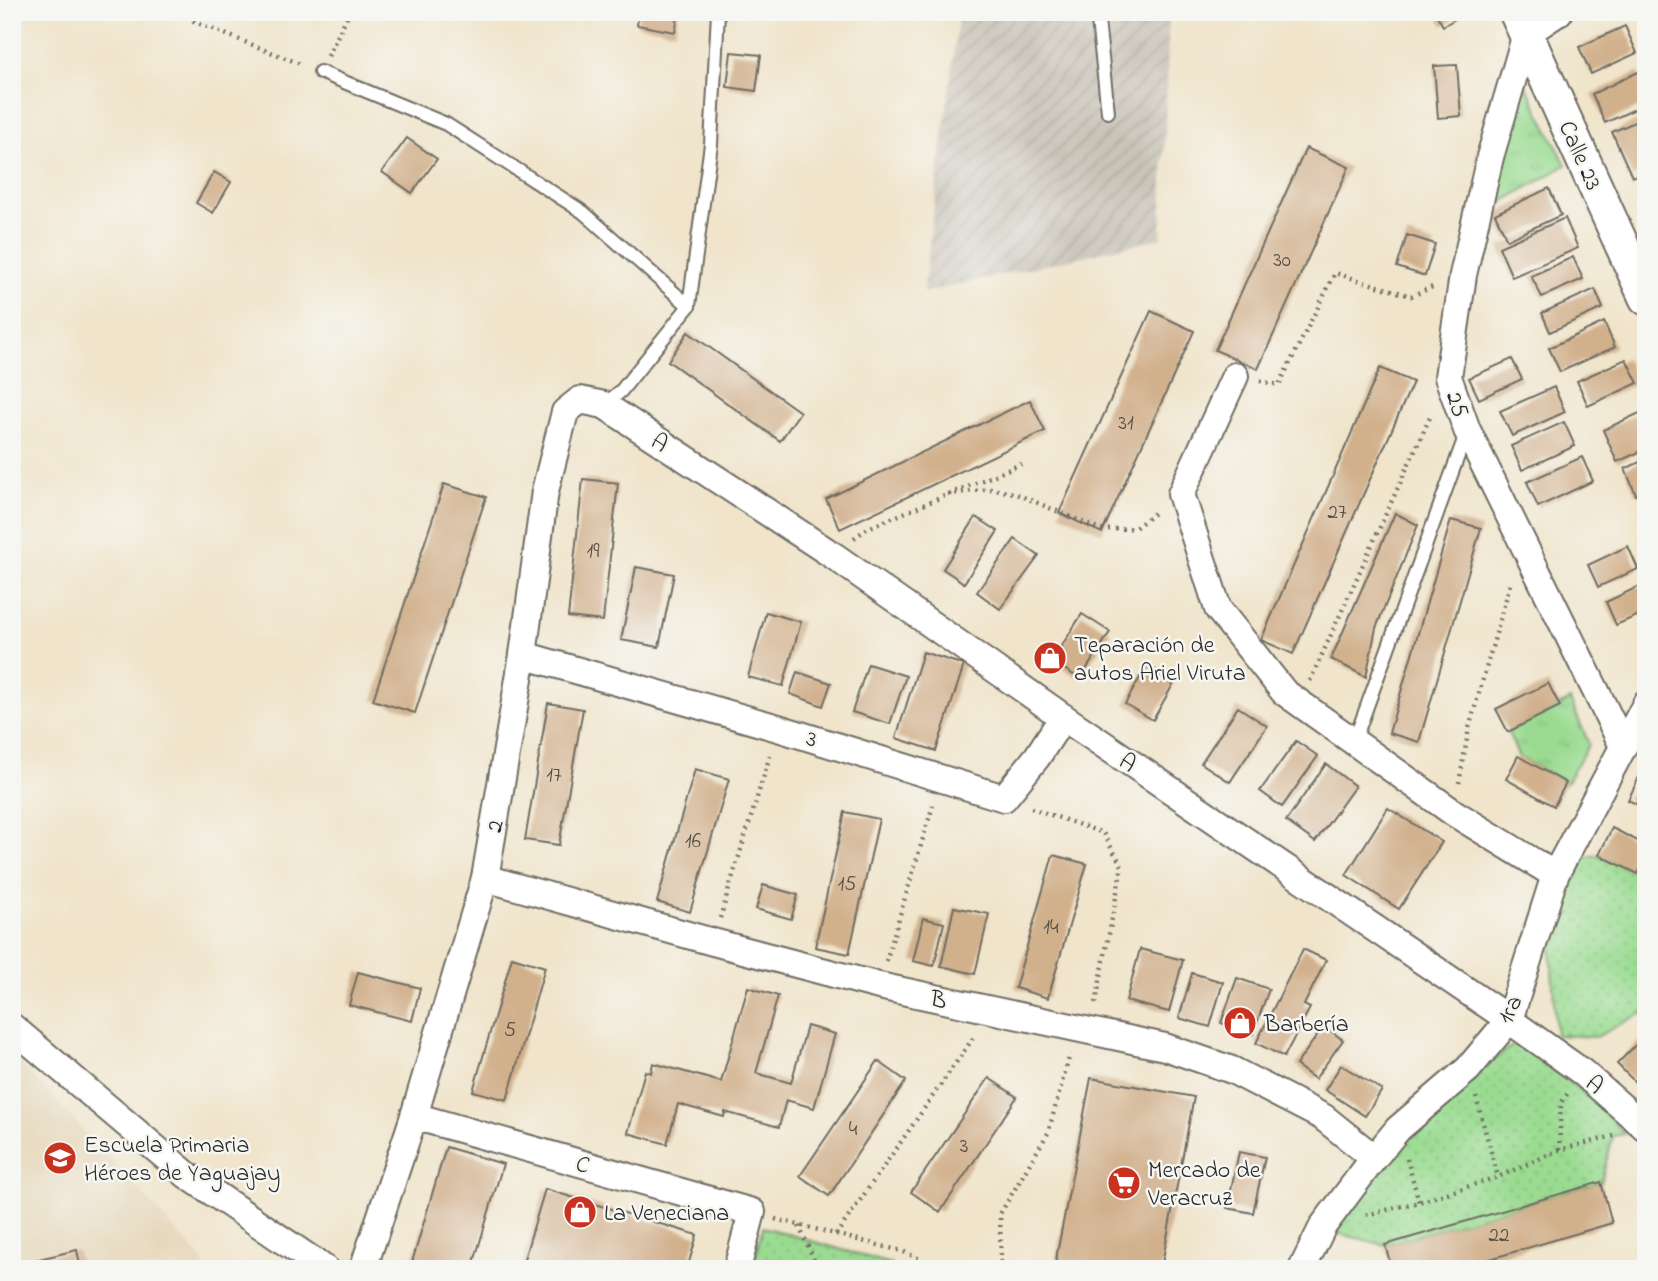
<svg xmlns="http://www.w3.org/2000/svg" width="1658" height="1281" viewBox="0 0 1658 1281" font-family="'Indie Flower',sans-serif">
<defs>
<pattern id="industrial-furrows" width="10" height="10" patternUnits="userSpaceOnUse" patternTransform="scale(1.75)"><rect width="10" height="10" fill="#c9c3b8"/><path d="M-1 1l2-2M0 10L10 0M9 11l2-2" fill="none" stroke="#ada89e"/></pattern>
<pattern id="grass-dots" width="8" height="8" patternUnits="userSpaceOnUse" patternTransform="scale(1.75)"><rect width="8" height="8" fill="#9adb91"/><path d="M2 2h.1M6 6h.1" fill="none" stroke="#85bc7d" stroke-width="1.8" stroke-linecap="round"/></pattern>
<pattern id="park-tufts" width="24" height="20" patternUnits="userSpaceOnUse" patternTransform="scale(1.75)"><rect width="24" height="20" fill="#9adb91"/><path d="M3 7l-1-3M5 7V3M7 7l1-3M15 17l-1-3M17 17v-4M19 17l1-3" fill="none" stroke="#85bc7d"/></pattern>
</defs>
<rect width="100%" height="100%" fill="#f6f6f2"/>
<filter id="ink" filterUnits="userSpaceOnUse"><feTurbulence type="fractalNoise" baseFrequency=".0143" numOctaves="2"/><feDisplacementMap in="SourceGraphic" scale="14" xChannelSelector="R" yChannelSelector="G"/><feConvolveMatrix kernelMatrix="1 2 1 2 8 2 1 2 1" color-interpolation-filters="sRGB"/></filter>
<filter id="wash" filterUnits="userSpaceOnUse"><feTurbulence type="fractalNoise" baseFrequency=".00686" numOctaves="4" result="noise"/><feDisplacementMap in="SourceGraphic" scale="28" xChannelSelector="R" yChannelSelector="G"/><feGaussianBlur stdDeviation="1.57" result="paint"/><feColorMatrix in="noise" values="0 0 0 0 0 0 0 0 0 0 0 0 0 0 0 0 0 1.4 0 .05"/><feComposite in="paint" operator="in"/></filter>
<g filter="url(#wash)">
<rect width="100%" height="100%" fill="#f0e4ca"/>
<!-- built -->
<path fill="#e5d6b7" d="M12,1053l193,210 -2,6h-191z"/>
<!-- industrial -->
<path fill="url(#industrial-furrows)" d="M959,12h210l-8,226 -238,55z"/>
<!-- grass -->
<g fill="url(#grass-dots)" stroke="#62835e" stroke-width="2">
<path d="M1599,855l39,19 8,1v137l-18,8 -32,17 -40,-2 -6,-100 20,-65 8,-6 7,-7z"/>
<path d="M1518,1043l74,56 33,35 -12,2 -12,46 -216,63 -53,-13 30,-45 55,-60 24,-25 65,-52z"/>
<path d="M763,1227l128,37v5h-139z"/>
</g>
<!-- park -->
<g fill="url(#park-tufts)" stroke="#62835e" stroke-width="2">
<path d="M1523,80l43,85 -74,43z"/>
<path d="M1570,700l19,44 -23,39 -48,-27 -10,-24z"/>
</g>
<g id="blocks">
<!-- building -->
<g fill="#d1b08c">
<path d="M639,12h40l-4,20 -38,-7z"/>
<path d="M1435,12h32l-24,14z"/>
<path d="M1625,26l12,27 -46,21 -12,-27z"/>
<path d="M731,52l30,3 -5,36 -29,-4z"/>
<path d="M1457,65l4,51 -23,2 -4,-52z"/>
<path d="M1638,72l8,17v15l-41,19 -13,-29z"/>
<path d="M1646,117v54l-14,6 -20,-45z"/>
<path d="M407,138l30,21 -25,34 -30,-21z"/>
<path d="M1306,148l43,19 -91,202 -43,-19z"/>
<path d="M214,172l17,10 -18,31 -17,-10z"/>
<path d="M1549,188l12,27 -54,25 -12,-26z"/>
<path d="M1565,218l13,30 -66,29 -13,-30z"/>
<path d="M1407,235l28,9 -10,32 -28,-9z"/>
<path d="M1573,257l10,22 -41,18 -11,-21z"/>
<path d="M1595,289l8,19 -53,24 -8,-19z"/>
<path d="M1151,311l43,20 -92,202 -43,-20z"/>
<path d="M1604,322l11,25 -55,25 -11,-24z"/>
<path d="M688,332l112,80 -20,29 -112,-80z"/>
<path d="M1512,359l10,20 -43,20 -10,-21z"/>
<path d="M1626,359l12,24 -50,23 -11,-25z"/>
<path d="M1380,368l33,14 -120,272 -32,-14z"/>
<path d="M1554,387l11,25 -53,24 -12,-25z"/>
<path d="M1030,400l15,31 -205,98 -14,-30z"/>
<path d="M1646,410v39l-29,13 -14,-32z"/>
<path d="M1564,422l11,24 -53,24 -11,-24z"/>
<path d="M1582,457l11,24 -55,26 -11,-25z"/>
<path d="M1646,459v31l-10,5 -11,-26z"/>
<path d="M583,479l35,4 -15,138 -35,-4z"/>
<path d="M444,484l42,13 -71,216 -42,-13z"/>
<path d="M1395,513l23,12 -42,103 -10,49 -35,-18z"/>
<path d="M976,517l22,14 -34,52 -21,-14z"/>
<path d="M1451,520l30,8 -62,214 -30,-9z"/>
<path d="M1015,539l24,17 -39,53 -23,-17z"/>
<path d="M1628,546l10,23 -40,18 -10,-22z"/>
<path d="M636,567l38,7 -15,73 -38,-7z"/>
<path d="M1646,583v29l-30,13 -10,-23z"/>
<path d="M766,612l35,10 -18,64 -35,-9z"/>
<path d="M1082,614l28,18 -30,47 -28,-18z"/>
<path d="M923,652l41,13 -28,86 -40,-13z"/>
<path d="M868,664l38,12 -16,48 -38,-12z"/>
<path d="M1147,665l28,16 -22,39 -28,-16z"/>
<path d="M797,672l34,11 -8,23 -33,-12z"/>
<path d="M1548,683l12,23 -52,26 -12,-23z"/>
<path d="M548,703l35,6 -24,136 -34,-5z"/>
<path d="M1238,707l29,19 -37,56 -29,-19z"/>
<path d="M1296,741l22,15 -36,51 -22,-16z"/>
<path d="M1518,756l48,27 -12,23 -48,-27z"/>
<path d="M1326,764l29,22 -40,56 -29,-21z"/>
<path d="M695,769l34,10 -39,133 -33,-10z"/>
<path d="M1640,775l6,3v31l-18,-9z"/>
<path d="M1388,808l54,34 -43,67 -53,-34z"/>
<path d="M845,812l34,7 -30,135 -34,-7z"/>
<path d="M1612,828l34,17v13l-8,16 -39,-19z"/>
<path d="M1053,855l34,9 -39,134 -33,-10z"/>
<path d="M763,885l35,10 -7,24 -35,-10z"/>
<path d="M954,907l35,7 -14,60 -34,-8z"/>
<path d="M923,918l21,5 -10,43 -21,-5z"/>
<path d="M1140,949l43,11 -14,52 -43,-11z"/>
<path d="M1303,949l23,11 -22,45 6,3 -26,49 -28,-14z"/>
<path d="M512,957l33,10 -38,133 -34,-9z"/>
<path d="M358,972l62,16 -8,33 -63,-16z"/>
<path d="M1192,973l31,9 -13,45 -31,-9z"/>
<path d="M1237,978l32,11 -16,45 -32,-11z"/>
<path d="M748,987l30,9 -22,77 35,10 16,-57 28,8 -21,74 -28,-8 -7,27 -54,-15 -1,5 -46,-13 -11,40 -39,-11 17,-62 6,2 2,-10 68,19z"/>
<path d="M1324,1026l19,14 -28,39 -19,-14z"/>
<path d="M1646,1034v59l-29,-29z"/>
<path d="M878,1061l28,20 -77,115 -29,-20z"/>
<path d="M1341,1065l41,25 -17,26 -40,-26z"/>
<path d="M989,1078l28,19 -77,115 -29,-20z"/>
<path d="M1091,1078l103,19 -33,172h-107z"/>
<path d="M446,1147l57,17 -31,105h-62z"/>
<path d="M1239,1152l26,5 -12,56 -26,-5z"/>
<path d="M1601,1182l11,41 -156,46h-64l-7,-24z"/>
<path d="M545,1189l152,46 -10,34h-166z"/>
<path d="M77,1250l4,19h-44l-2,-9z"/>
</g>
</g>
</g>
<g filter="url(#ink)">
<use href="#blocks" fill-opacity="0" stroke="#706c63" stroke-width="2"/>
<g fill="none" stroke-linecap="round" stroke-linejoin="round">
<defs>
<g id="service">
<path d="M1097,12l11,100"/>
<path d="M320,72l126,52 137,88 106,94"/>
<path d="M604,405l17,-14 68,-85 22,-162 7,-132"/>
<path d="M1354,742l112,-308"/>
</g>
<g id="minor">
<path d="M1559,12l-33,22 -36,123 -27,118 -15,102 19,53 156,316"/>
<path d="M1235,376l-54,118 37,115 66,83 170,121 101,62"/>
<path d="M523,655l255,73 226,70 33,-41 26,-40"/>
<path d="M485,878l228,64 166,44 286,61 67,23 91,47 51,41"/>
<path d="M12,1027l175,148 138,94"/>
<path d="M414,1116l338,96 -15,57"/>
<path d="M363,1269l51,-153 71,-238 38,-223 22,-164 20,-79 15,-12 24,5 230,151 229,161 435,295 84,60 64,56"/>
<path d="M1302,1269l21,-43 51,-68 24,-29 70,-60 41,-49 46,-145 91,-171"/>
</g>
<path id="tertiary" d="M1516,12l130,286"/>
</defs>
<!-- service casing -->
<use href="#service" stroke="#706c63" stroke-width="16"/>
<!-- minor casing -->
<use href="#minor" stroke="#706c63" stroke-width="30"/>
<!-- tertiary casing -->
<use href="#tertiary" stroke="#706c63" stroke-width="37"/>
<!-- path -->
<g stroke="#706c63" stroke-width="4.5" stroke-dasharray="2 5" stroke-linecap="butt">
<path d="M182,12l13,10 108,43"/>
<path d="M328,56l21,-44"/>
<path d="M1260,381l19,4 56,-112 76,23 24,-10"/>
<path d="M948,494l43,-5 23,4 88,37 33,-2 22,-17"/>
<path d="M854,538l14,-10 158,-66"/>
<path d="M1310,681l121,-266"/>
<path d="M1459,783l10,-55 42,-147"/>
<path d="M1031,808l72,25 19,33 -27,141"/>
<path d="M720,918l51,-166"/>
<path d="M886,961l48,-159"/>
<path d="M1476,1097l22,80"/>
<path d="M1559,1150l2,-47 7,-10"/>
<path d="M1407,1159l12,43"/>
<path d="M1366,1215l53,-13 79,-25 61,-27 55,-14"/>
<path d="M775,1219l127,32 40,18"/>
<path d="M799,1226l19,43"/>
<path d="M836,1235l140,-201"/>
<path d="M1001,1269l-1,-55 48,-81 22,-79"/>
</g>
<!-- service -->
<use href="#service" stroke="#fff" stroke-width="12"/>
<!-- minor -->
<use href="#minor" stroke="#fff" stroke-width="26"/>
<!-- tertiary -->
<use href="#tertiary" stroke="#fff" stroke-width="33"/>
</g>
</g>
<!-- icons -->
<defs>
<symbol id="shop-disc" viewBox="-11 -11 22 22"><circle r="9.5" fill="#c8321e" stroke="#f6f6f2"/><path d="M-5-2.5h2.3a2.7 3.5 0 0 1 5.4 0H5L5.5 6h-11ZM-1.5-2.5h3a1.5 2.3 0 0 0-3 0Z" fill="#fff"/></symbol>
<symbol id="school-disc" viewBox="-11 -11 22 22"><circle r="9.5" fill="#c8321e" stroke="#f6f6f2"/><path d="M0-5L7-2L0 1L-7-2ZM-4 1L0 2.5L4 1V4Q0 6-4 4Z" fill="#fff"/></symbol>
<symbol id="supermarket-disc" viewBox="-11 -11 22 22"><circle r="9.5" fill="#c8321e" stroke="#f6f6f2"/><path d="M-6-5.5h2.5l.6 2H6L4.5 2H-2.5L-4.4-4H-6ZM-1.5 3.2a1.3 1.3 0 1 0 .1 0ZM3 3.2a1.3 1.3 0 1 0 .1 0Z" fill="#fff"/></symbol>
</defs>
<g fill-rule="evenodd">
<use href="#shop-disc" x="1031" y="639" width="38" height="38"/>
<use href="#shop-disc" x="1221" y="1004" width="38" height="38"/>
<use href="#school-disc" x="41" y="1139" width="38" height="38"/>
<use href="#supermarket-disc" x="1105" y="1164" width="38" height="38"/>
<use href="#shop-disc" x="561" y="1193" width="38" height="38"/>
</g>
<g text-anchor="middle" stroke-width="5" stroke-linejoin="round" paint-order="stroke">
<!-- number labels -->
<g font-size="21" fill="#544c43">
<text x="1282" y="266">30</text>
<text x="1126" y="429">31</text>
<text x="1337" y="518">27</text>
<text x="593" y="557">19</text>
<text x="554" y="781">17</text>
<text x="693" y="847">16</text>
<text x="847" y="890">15</text>
<text x="1051" y="933">14</text>
<text x="510" y="1036">5</text>
<text x="853" y="1135">4</text>
<text x="964" y="1152">3</text>
<text x="1499" y="1241">22</text>
</g>
<!-- street labels -->
<g font-size="24" fill="#2b2b2b" stroke="#f6f6f2">
<text transform="translate(1581 155) rotate(66)" y="8">Calle 23</text>
<text transform="translate(1458 404) rotate(71)" y="8">25</text>
<text transform="translate(660 442) rotate(33)" y="8">A</text>
<text transform="translate(812 738) rotate(17)" y="8">3</text>
<text transform="translate(1128 762) rotate(34)" y="8">A</text>
<text transform="translate(494 826) rotate(-81)" y="8">2</text>
<text transform="translate(939 999) rotate(13)" y="8">B</text>
<text transform="translate(1509 1009) rotate(-65)" y="8">1ra</text>
<text transform="translate(1595 1084) rotate(41)" y="8">A</text>
<text transform="translate(583 1164) rotate(16)" y="8">C</text>
</g>
<!-- poi labels -->
<g font-size="24" fill="#2b2b2b" stroke="#f6f6f2" text-anchor="start">
<text x="1074" y="652">Teparación de<tspan x="1074" dy="28">autos Ariel Viruta</tspan></text>
<text x="1264" y="1031">Barbería</text>
<text x="84" y="1152">Escuela Primaria<tspan x="84" dy="28">Héroes de Yaguajay</tspan></text>
<text x="1148" y="1177">Mercado de<tspan x="1148" dy="28">Veracruz</tspan></text>
<text x="604" y="1220">La Veneciana</text>
</g>
</g>
<!-- margin -->
<rect width="1658" height="1281" fill="none" stroke="#f6f6f2" stroke-width="42"/>
</svg>
